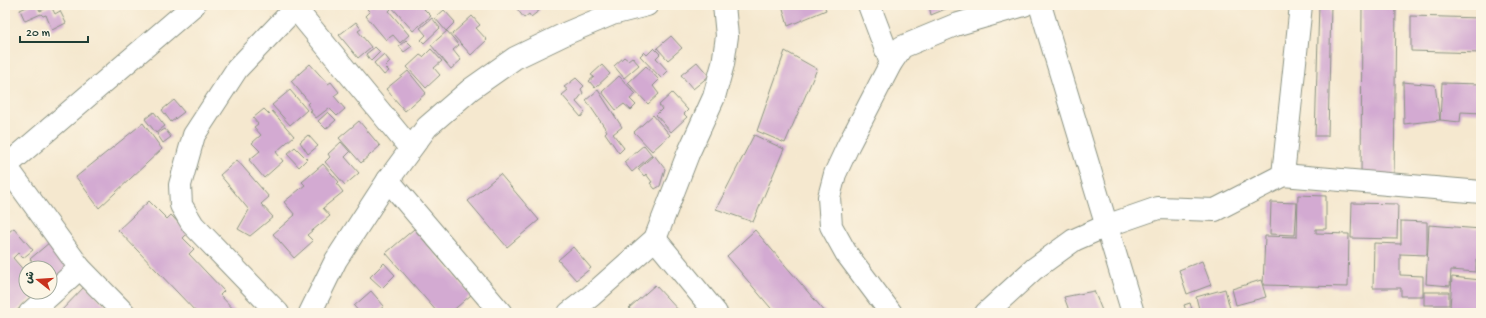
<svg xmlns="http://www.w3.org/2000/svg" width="1486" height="318" viewBox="0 0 1486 318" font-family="'Gochi Hand','Playpen Sans Arabic',sans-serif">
<rect width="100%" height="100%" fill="#fcf5e5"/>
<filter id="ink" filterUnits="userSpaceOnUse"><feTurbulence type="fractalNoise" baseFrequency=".025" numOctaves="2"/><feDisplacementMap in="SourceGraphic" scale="8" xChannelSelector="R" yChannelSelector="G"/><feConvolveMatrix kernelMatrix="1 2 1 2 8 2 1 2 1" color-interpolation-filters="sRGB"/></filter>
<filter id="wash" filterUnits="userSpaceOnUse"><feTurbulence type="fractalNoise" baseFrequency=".012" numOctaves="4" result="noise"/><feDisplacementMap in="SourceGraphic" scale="16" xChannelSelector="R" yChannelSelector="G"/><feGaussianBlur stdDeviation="0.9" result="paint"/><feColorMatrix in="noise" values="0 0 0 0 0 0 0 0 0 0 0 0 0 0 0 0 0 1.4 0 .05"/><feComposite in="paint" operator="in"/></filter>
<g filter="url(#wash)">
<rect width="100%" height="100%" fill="#f5e8cf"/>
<g id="blocks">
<!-- building -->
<g fill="#d3aad2">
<path d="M31,5h6l3,6 11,-5 4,8 5,-3 6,12 -14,7 -6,-15 -3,1 -2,-2 -16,7 -5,-11z"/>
<path d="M371,5h17l3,4 -2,2 20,24 -9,8 -7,-8 -7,5 -20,-24 4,-4 -3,-3z"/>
<path d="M390,5h35l1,1 -2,3 7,7 -18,15z"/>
<path d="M514,5h25l-2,2 3,3 -9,7 -2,-3 -5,4z"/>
<path d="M782,5h42l2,5 -38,16z"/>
<path d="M929,5h26l-24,10z"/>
<path d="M1319,5h12l-3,131h-13z"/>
<path d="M1362,5h34l-2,174h-33z"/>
<path d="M444,10l11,12 -9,9 -11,-13z"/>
<path d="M472,16l8,9 -4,3 11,12 -16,15 -19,-21z"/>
<path d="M1411,16l70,2v35l-70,-2z"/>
<path d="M432,18l8,10 -16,15 -3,-3 5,-5 -6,-7z"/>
<path d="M356,22l5,7 -3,2 13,16 -13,11 -19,-23z"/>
<path d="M447,31l12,14 -6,5 8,10 -10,9 -20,-24z"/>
<path d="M671,36l11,12 -14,12 -11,-12z"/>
<path d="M406,40l6,6 -8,6 -5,-6z"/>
<path d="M375,47l5,5 -9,9 -5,-7z"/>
<path d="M654,48l6,6 -4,4 12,13 -7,7 -21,-22 4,-4 3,3z"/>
<path d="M431,49l11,12 -8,7 6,7 -14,13 -19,-21 13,-12 3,2z"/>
<path d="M785,51l32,18 -32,74 -28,-12z"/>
<path d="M384,54l6,8 -5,5 4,4 -5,4 -10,-12z"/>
<path d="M624,57l4,3 4,-3 7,8 -15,13 -10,-12z"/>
<path d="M697,62l12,14 -16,13 -12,-14z"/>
<path d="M310,64l18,20 3,-2 8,10 -5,4 11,13 -8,7 -8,-8 -13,10 -6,-7 2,-1 -5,-6 2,-2 -18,-21z"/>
<path d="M602,65l8,9 -15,14 -6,-7 5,-4 -3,-2z"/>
<path d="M646,66l13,14 -6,6 6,8 -11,10 -20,-21z"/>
<path d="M408,71l18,22 -21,18 -19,-22z"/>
<path d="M619,76l17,18 -6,5 6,6 -5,5 -7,-6 -8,6 -14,-18z"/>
<path d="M576,78l8,8 -3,3 2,4 -7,9 9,10 -4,5 -19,-22 6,-5 -4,-3z"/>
<path d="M1403,82l32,3 5,35 -36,4z"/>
<path d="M1442,83l39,1v29l-20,-1 -1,10 -20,-2z"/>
<path d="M290,90l17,20 -17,15 -18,-20z"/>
<path d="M598,90l24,37 -9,7 11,14 -5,5 -14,-20 2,-2 -21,-31z"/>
<path d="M672,93l16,17 -4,4 3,3 -16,15 -15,-17 6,-6 -3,-4z"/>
<path d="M174,100l10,12 -13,10 -9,-12z"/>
<path d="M264,109l5,5 3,-3 22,25 -18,16 7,9 -19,17 -15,-18 11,-9 -8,-8 9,-8 -7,-8 4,-3 -5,-6z"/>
<path d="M154,112l11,14 -9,7 -11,-14z"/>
<path d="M328,112l8,8 -10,9 -8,-8z"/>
<path d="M653,115l17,20 -18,16 -18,-19z"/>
<path d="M359,121l21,25 -19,17 -22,-25z"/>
<path d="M143,123l19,26 -63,59 -23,-31z"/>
<path d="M165,129l6,8 -8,6 -6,-9z"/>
<path d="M308,135l10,11 -10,8 -8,-12z"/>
<path d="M754,135l30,14 -31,73 -37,-13z"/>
<path d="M341,142l9,10 -5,5 14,16 -14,12 -20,-23 5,-5 -2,-3z"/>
<path d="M644,145l8,10 -20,17 -8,-10z"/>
<path d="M295,147l12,12 -8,8 -12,-13z"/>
<path d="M654,155l11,14 -5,17 -5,3 -5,-6 2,-1 -6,-8 -2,2 -6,-7z"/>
<path d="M237,160l32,37 -8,7 12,13 -23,19 -12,-7 11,-19 -29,-35z"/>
<path d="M323,164l16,18 -2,2 6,8 -20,16 7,8 -23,19 6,6 -19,17 -21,-24 22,-19 -11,-13 21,-17 -3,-3z"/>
<path d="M500,174l39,46 -32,27 -39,-46z"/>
<path d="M1298,195l28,1v33h-10v4l33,1 -1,53 -85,-2 2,-49 32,1z"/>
<path d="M149,201l18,18 4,-4 17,18 -5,5 11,11 -5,5 35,37 -4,4 17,18h-40l-79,-83z"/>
<path d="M1271,202l26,1 -2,32 -25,-1z"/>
<path d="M1352,203l46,1 -1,35 -46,-1z"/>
<path d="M1401,221l26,1v33l-27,-1v21l23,1v20h-22v-8h-28l1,-45 27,1z"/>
<path d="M1429,225l52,4v30h-5v13l-25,-2 -1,16 -24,-2z"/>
<path d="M14,228l19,22 -10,8 -5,-5 -5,5 13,15v19h12l-24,21h-9v-78z"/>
<path d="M414,229l57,66 -21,18h-12l-52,-60z"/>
<path d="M755,230l71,83h-51l-48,-57z"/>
<path d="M50,242l22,26 -22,15v-15h-13l-7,-9z"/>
<path d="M573,247l18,21 -15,12 -18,-20z"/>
<path d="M1202,261l9,24 -24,9 -8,-24z"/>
<path d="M384,263l11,12 -13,13 -12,-11z"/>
<path d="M1452,277l29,3v30l-31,-2z"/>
<path d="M1261,280l5,17 -30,8 -4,-16z"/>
<path d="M86,285l26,28h-53z"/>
<path d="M655,285l26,28h-47l-5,-5z"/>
<path d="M1225,289l6,24h-31l-4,-16z"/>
<path d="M371,291l13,15 -8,7h-16l-6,-7z"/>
<path d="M1094,291l9,22h-33l-6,-16z"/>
<rect x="1424" y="292" width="25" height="13"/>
<path d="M1190,303l3,10h-6l-3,-8z"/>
</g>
</g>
</g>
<g filter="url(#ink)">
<use href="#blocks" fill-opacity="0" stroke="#8a9282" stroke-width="1"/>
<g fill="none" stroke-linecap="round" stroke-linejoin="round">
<defs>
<g id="minor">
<path d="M869,5l22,58"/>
<path d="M1040,5l93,308"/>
<path d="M295,8l115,140"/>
<path d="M6,166l74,102 44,45"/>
<path d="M5,167l189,-162"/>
<path d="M1283,175l18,-170"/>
<path d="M388,180l113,133"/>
<path d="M655,239l61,74"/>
<path d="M30,313l50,-45"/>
<path d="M278,313l-85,-88 -12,-20 -1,-20 14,-50 43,-66 61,-64"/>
<path d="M310,313l26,-53 52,-80 39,-53 44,-38 44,-31 52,-25 45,-19 35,-9"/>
<path d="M569,313l22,-17 64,-57 33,-85 26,-57 9,-33 4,-28 -3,-31"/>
<path d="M891,313l-45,-60 -15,-27 -2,-29 6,-23 13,-28 30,-58 13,-25 11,-16 53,-22 69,-20"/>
<path d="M986,313l48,-44 40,-29 32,-14 52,-18 57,2 68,-35 198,17"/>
</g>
</defs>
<!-- minor casing -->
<use href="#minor" stroke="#8a9282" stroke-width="24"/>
<!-- minor -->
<use href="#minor" stroke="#fff" stroke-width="22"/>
</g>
</g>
<!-- margin -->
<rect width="1486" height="318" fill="none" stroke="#fcf5e5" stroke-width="20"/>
<!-- north arrow -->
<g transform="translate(38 280) rotate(287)"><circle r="19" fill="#fcf5e5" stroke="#a4ab9e"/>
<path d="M0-3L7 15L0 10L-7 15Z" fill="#c8321e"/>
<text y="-6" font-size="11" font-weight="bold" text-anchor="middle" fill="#1f3d34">ش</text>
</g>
<!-- scale -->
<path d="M20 36v6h68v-6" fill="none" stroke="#1f3d34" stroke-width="2"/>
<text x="26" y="36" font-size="12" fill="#1f3d34" stroke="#fcf5e5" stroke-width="3" paint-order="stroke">20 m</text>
</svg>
